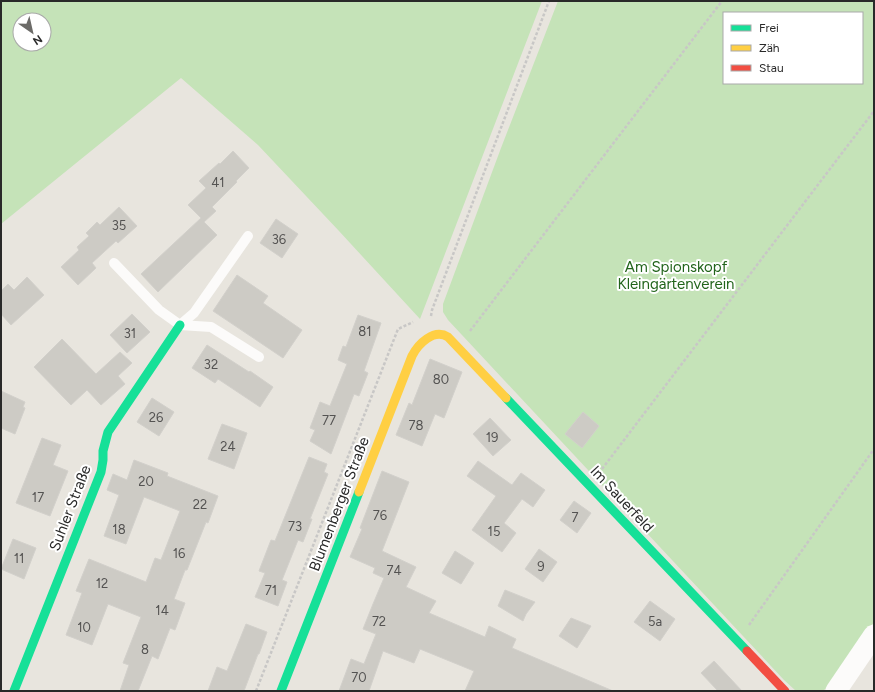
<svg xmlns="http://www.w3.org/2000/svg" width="875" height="692" viewBox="0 0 875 692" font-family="Figtree,sans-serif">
<rect width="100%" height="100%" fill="#e8e5de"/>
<!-- green -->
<g fill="#c5e3b8" fill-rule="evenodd">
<path d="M1,1h541l-122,318 -81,-88 -81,-86 -77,-67 -180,146zM20,20h24v24h-24z"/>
<path d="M558,1h316v621l-40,59 -5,6 -7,4h-26l-12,-11 -336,-360 -5,-8v-8l58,-156zM724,13h138v70h-138z"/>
</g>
<!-- building -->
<g fill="#cdcbc5" stroke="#d2d0cb">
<path d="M233,151l16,17 -13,13 1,1 -25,25 4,4 -12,11 13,13 -59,57 -17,-18 60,-56 -13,-13 18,-17 -7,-7 20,-18 1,1z"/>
<path d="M119,207l18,19 -19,17 -2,-2 -24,22 4,5 -18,17 -17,-18 18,-17 -2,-3 12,-11 -3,-3 11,-11 3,3z"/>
<path d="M276,219l22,15 -16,24 -22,-15z"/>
<path d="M237,275l31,21 -5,7 39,27 -19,28 -70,-47z"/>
<path d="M27,277l17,18 -33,30 -10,-11v-23l7,-7 6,6z"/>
<path d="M132,314l18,18 -23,21 -17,-18z"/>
<path d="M358,315l23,8 -17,48 4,2 -9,23 -5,-2 -23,60 -21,-13 5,-11 -5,-2 10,-26 10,4 17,-42 -9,-4 5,-14 3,1z"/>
<path d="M62,339l34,35 24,-22 12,11 -14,13 7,8 -24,21 -14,-15 -16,15 -37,-38z"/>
<path d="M207,345l42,27 1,-1 23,16 -13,20 -42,-28 -3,4 -23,-15z"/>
<path d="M430,359l32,13 -18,46 -9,-4 -13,32 -26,-11 13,-32 3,2z"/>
<path d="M1,391l24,11 -2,5 2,1 -10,26 -14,-6z"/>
<path d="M152,398l22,14 -15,24 -22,-14z"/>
<path d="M583,412l16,14 -17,22 -17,-14z"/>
<path d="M490,418l21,22 -18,16 -20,-22z"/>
<path d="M222,424l25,9 -13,36 -26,-10z"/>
<path d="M42,438l19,7 -8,20 15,6 -18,45 -34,-13z"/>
<path d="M309,457l18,7 -3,8 4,2 -18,45h2l-9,23 -5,-2 -16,40 5,2 -9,24 -23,-9 10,-24 -6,-2 12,-31 4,1z"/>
<path d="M134,460l34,13 -1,3 51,20 -10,27 -2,-1 -19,48h-2l-11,29 11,4 -10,27 -5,-2 -12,31 -6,-3 -14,35h-18l9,-26 -6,-2 18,-46 -33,-13 -16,41 -26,-10 16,-42 -6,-2 13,-32 57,23 9,-24 6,2 19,-49 -36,-14 -18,47 -22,-8 15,-41 -12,-5 6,-16 14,6z"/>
<path d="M478,461l34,24 9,-12 24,17 -12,17 -11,-8 -18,24 12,10 -14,19 -30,-22 24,-34 -29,-20z"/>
<path d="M382,471l27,11 -27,69 34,16 -10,20 30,14 -7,12 56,24 4,-11 27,13 -4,9 101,43h-148l9,-20 -54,-22 -6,14 -31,-12 -14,40h-30l12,-32 13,5 12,-30 -13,-5 10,-25 11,-26 -11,-5 2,-5 -25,-11 12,-28 -2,-1z"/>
<path d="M574,501l17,12 -14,20 -17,-13z"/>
<path d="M13,539l23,9 -12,31 -23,-10z"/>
<path d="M539,549l18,13 -14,20 -18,-13z"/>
<path d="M455,551l19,12 -13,21 -19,-11z"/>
<path d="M505,590l30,12 -9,12 -3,7 -25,-15z"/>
<path d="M650,601l25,18 -15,22 -26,-19z"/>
<path d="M571,618l20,8 -14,22 -18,-12z"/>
<path d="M246,624l21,8 -8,22h-1l-14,37h-36l9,-24 10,4z"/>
<path d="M714,661l28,30h-24l-17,-18z"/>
</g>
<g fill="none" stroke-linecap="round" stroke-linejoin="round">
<!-- path -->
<g stroke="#c8c7c6" stroke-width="2.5" stroke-dasharray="3 2" stroke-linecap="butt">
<path d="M431,316l1,-6 117,-309"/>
<path d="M470,331l252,-330"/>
<path d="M602,469l272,-358"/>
<path d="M749,625l125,-176"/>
<path d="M256,691l142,-362 15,-7"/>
</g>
<!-- lane -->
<g stroke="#fcfbfa" stroke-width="10">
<path d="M114,263l45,47 21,15 31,2 48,30"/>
<path d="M180,325l14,-12 54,-77"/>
</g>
<!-- street -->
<path stroke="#fcfbfa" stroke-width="21" d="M836,691l38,-56"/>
<!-- fast -->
<g stroke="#16e098" stroke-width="9">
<path d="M506,398l241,253"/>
<path d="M14,691l87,-219 2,-12v-9l5,-19 72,-107"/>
<path d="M281,691l78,-199"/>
</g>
<!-- slow -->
<path stroke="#ffcf43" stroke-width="9" d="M359,492l53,-136c6,-12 22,-28 36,-19l58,61"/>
<!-- jam -->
<path stroke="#f24e42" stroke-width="9" d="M747,651l38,40"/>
</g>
<g text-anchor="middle" stroke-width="4" stroke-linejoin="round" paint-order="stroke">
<!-- number labels -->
<g font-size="13" fill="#545352">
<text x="218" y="187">41</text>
<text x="119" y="230">35</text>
<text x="279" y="244">36</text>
<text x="365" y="336">81</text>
<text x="130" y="338">31</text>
<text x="211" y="369">32</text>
<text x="441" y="384">80</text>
<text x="156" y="422">26</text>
<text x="329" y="425">77</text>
<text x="416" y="430">78</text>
<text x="492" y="442">19</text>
<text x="228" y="451">24</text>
<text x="146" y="486">20</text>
<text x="38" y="502">17</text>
<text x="200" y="509">22</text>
<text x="380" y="520">76</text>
<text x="575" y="522">7</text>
<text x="295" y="531">73</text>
<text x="119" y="534">18</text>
<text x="494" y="536">15</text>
<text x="179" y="558">16</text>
<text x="19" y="563">11</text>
<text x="541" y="571">9</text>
<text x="394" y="575">74</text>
<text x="102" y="588">12</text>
<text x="271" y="595">71</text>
<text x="162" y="615">14</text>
<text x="379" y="626">72</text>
<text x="655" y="626">5a</text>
<text x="84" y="632">10</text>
<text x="145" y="654">8</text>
<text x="359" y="682">70</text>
</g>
<!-- park labels -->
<g font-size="15" fill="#22641b" stroke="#fff">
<text x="676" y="272">Am Spionskopf<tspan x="676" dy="17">Kleingärtenverein</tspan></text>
</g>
<!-- street labels -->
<g font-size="15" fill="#292929" stroke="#fff">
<text transform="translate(622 499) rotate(47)" y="5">Im Sauerfeld</text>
<text transform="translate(339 504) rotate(-69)" y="5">Blumenberger Straße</text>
<text transform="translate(70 508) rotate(-69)" y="5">Suhler Straße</text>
</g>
</g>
<!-- border -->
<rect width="875" height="692" fill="none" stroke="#292929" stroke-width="4"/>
<!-- legend -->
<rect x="723" y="12" width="140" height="72" fill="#ffffff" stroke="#a9a9a9"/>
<rect x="731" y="25" width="20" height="6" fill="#16e098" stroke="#a9a9a9"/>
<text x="759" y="32" font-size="12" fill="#292929">Frei</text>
<rect x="731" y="45" width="20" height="6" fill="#ffcf43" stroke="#a9a9a9"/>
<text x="759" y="52" font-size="12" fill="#292929">Zäh</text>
<rect x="731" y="65" width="20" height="6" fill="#f24e42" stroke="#a9a9a9"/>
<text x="759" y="72" font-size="12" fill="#292929">Stau</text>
<!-- north arrow -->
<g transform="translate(32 32) rotate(146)"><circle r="19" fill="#ffffff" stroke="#a9a9a9"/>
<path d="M0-3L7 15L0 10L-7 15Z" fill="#6c6b68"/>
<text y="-6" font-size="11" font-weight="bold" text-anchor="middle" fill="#292929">N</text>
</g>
</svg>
